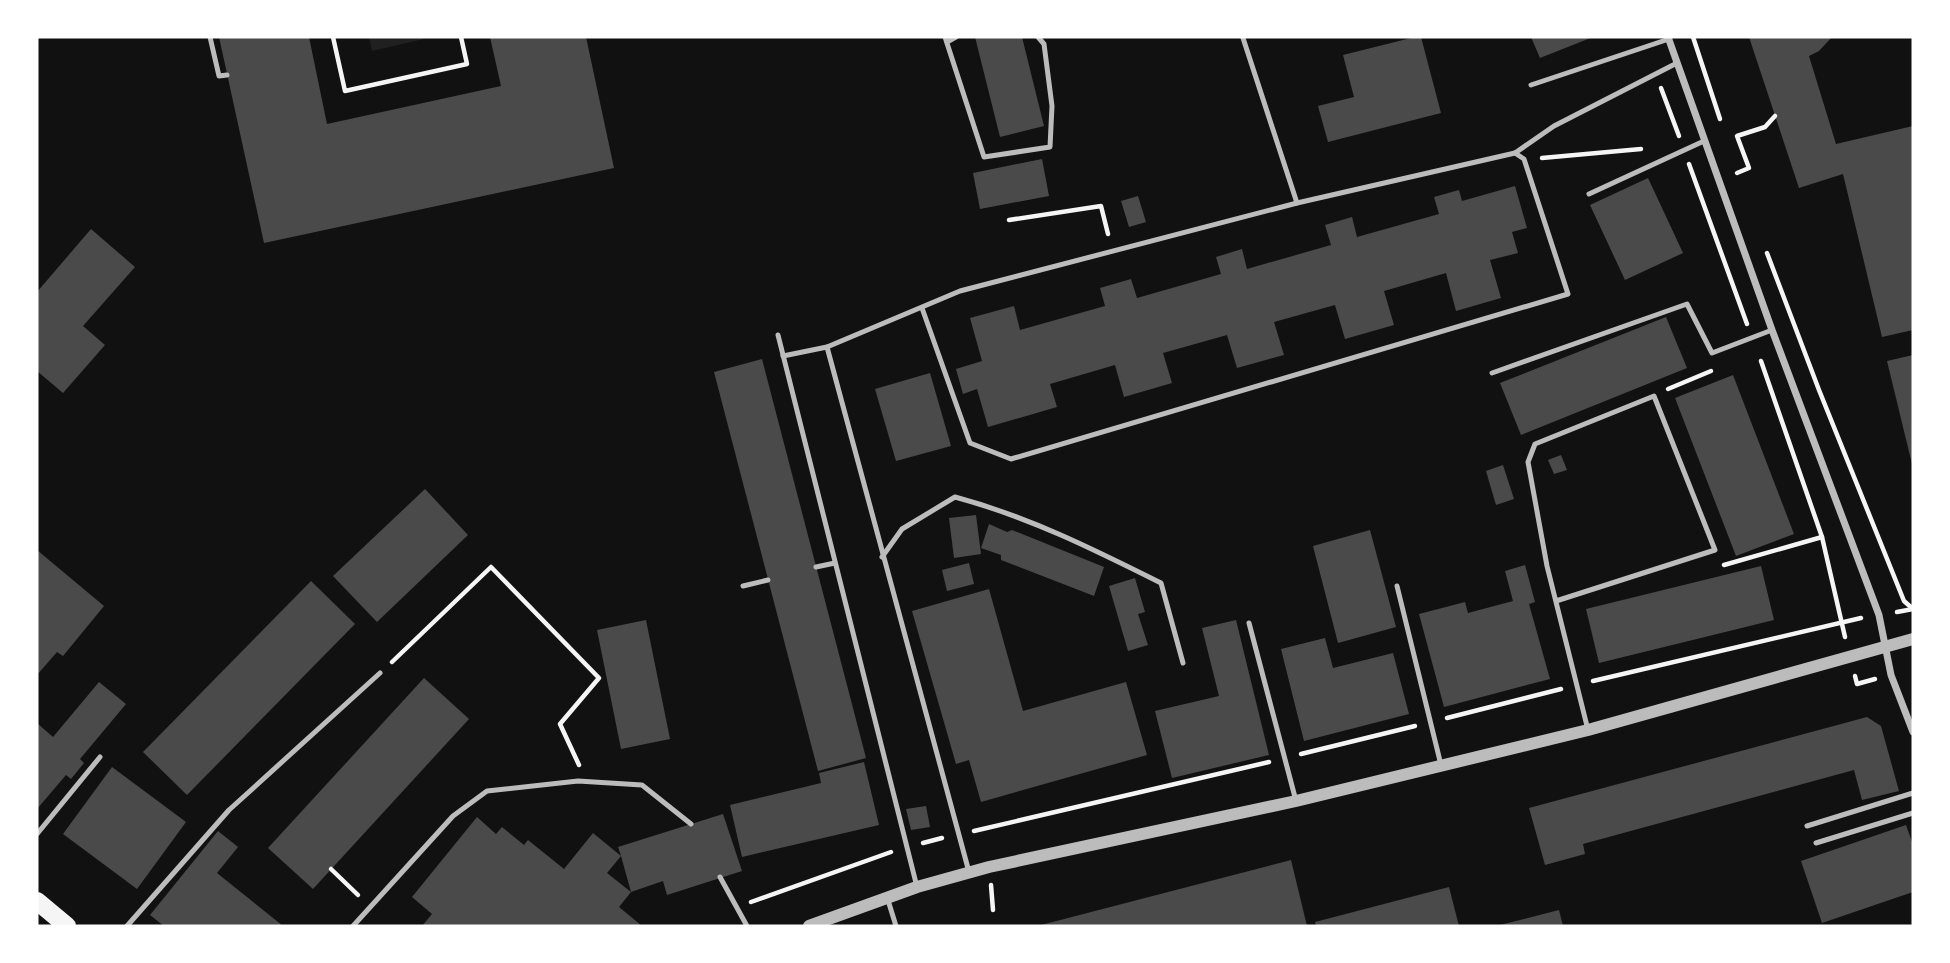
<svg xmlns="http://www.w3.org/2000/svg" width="1950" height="963" viewBox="0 0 1950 963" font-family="Arial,sans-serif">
<rect width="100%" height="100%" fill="#111"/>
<!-- green -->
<path fill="#202020" d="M369,37h54l1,2 -52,12z"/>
<!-- building -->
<g fill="#4a4a4a" fill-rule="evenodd">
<path d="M219,37h90l18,87 174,-38 -11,-49h96l28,131 -350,75z"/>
<path d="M975,37h47l22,89 -44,11z"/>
<path d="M1415,37h6l20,76 -113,29 -10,-36 36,-9 -11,-42z"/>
<path d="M1531,37h62l-53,21z"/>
<path d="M1749,37h83l-13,14 -10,5 27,88 77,-18v204l-31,7 -39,-163 -44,14z"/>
<path d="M1042,159l7,37 -69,13 -7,-36z"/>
<path d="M1648,178l35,75 -58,27 -35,-75z"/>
<path d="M1515,186l12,42 -15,4 6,21 -28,7 11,38 -45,13 -10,-38 -62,18 10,34 -49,14 -10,-34 -61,17 10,33 -47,13 -10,-33 -64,18 9,30 -48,14 -9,-32 -65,19 7,23 -69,20 -11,-38 -14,5 -7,-25 26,-8 -12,-43 44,-12 6,24 85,-24 -5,-18 31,-9 6,19 84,-24 -5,-17 26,-8 5,20 84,-24 -6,-20 27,-8 5,20 82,-23 -5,-17 25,-7 3,11z"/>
<path d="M1138,196l8,26 -17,5 -8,-26z"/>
<path d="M91,229l44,38 -52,59 22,19 -42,48 -26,-22v-79z"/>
<path d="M1666,317l21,51 -166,67 -21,-52z"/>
<path d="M1913,355v108l-1,1 -25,-103z"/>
<path d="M762,359l104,399 -48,13 -104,-399z"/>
<path d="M930,373l21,73 -55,15 -21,-72z"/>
<path d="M1733,375l61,159 -58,22 -61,-158z"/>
<path d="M1561,455l6,15 -13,4 -6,-14z"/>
<path d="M1503,465l11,34 -18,6 -10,-34z"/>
<path d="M425,489l43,46 -91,87 -44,-46z"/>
<path d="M976,515l5,39 -27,4 -5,-40z"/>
<path d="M989,524l18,8 5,-2 92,37 -10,29 -93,-36v-5l-20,-7z"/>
<path d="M1370,530l26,97 -58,16 -25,-97z"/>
<path d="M37,550l67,56 -41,50 -6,-4 -20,23z"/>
<path d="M969,563l5,21 -27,7 -5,-21z"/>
<path d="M1525,565l10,37 -6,2 21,75 -106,28 -25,-93 46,-12 3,11 45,-12 -8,-30z"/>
<path d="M1761,566l13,54 -175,43 -13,-54z"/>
<path d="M1135,578l10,34 -7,2 10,31 -20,6 -19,-65z"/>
<path d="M311,581l44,43 -168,171 -44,-43z"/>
<path d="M989,589l34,122 103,-29 21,73 -166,47 -12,-42 -13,4 -44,-153z"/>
<path d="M646,620l24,119 -49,10 -24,-119z"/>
<path d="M1236,620l33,135 -97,23 -17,-67 64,-15 -17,-68z"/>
<path d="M1325,638l8,30 60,-15 16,61 -105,27 -23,-92z"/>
<path d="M424,678l45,41 -156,170 -45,-41z"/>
<path d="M99,682l27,22 -46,55 4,4 -13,16 -5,-4 -29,34v-86l16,14z"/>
<path d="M1867,717l14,9 18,65 -37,9 -8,-30 -271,74 2,10 -40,11 -16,-57z"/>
<path d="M864,762l15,63 -137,32 -12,-52 91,-22 -2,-10z"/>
<path d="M112,767l74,55 -49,67 -74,-55z"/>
<path d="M926,806l4,21 -19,3 -5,-21z"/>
<path d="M723,814l19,57 -75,24 -4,-14 -32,11 -12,15 23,19h-220l10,-12 -20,-17 65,-80 19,17 6,-7 22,18 4,-5 36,29 29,-36 28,23 -3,-9zM621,856l10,36 -24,-19z"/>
<path d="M1906,825l7,20v47l-91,31 -21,-62z"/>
<path d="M218,831l20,16 -21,26 66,53h-119l-14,-11z"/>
<path d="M1291,860l16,66h-266v-1z"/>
<path d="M1449,887l10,39h-143l-1,-4z"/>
<path d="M1559,910l4,16h-63v-1z"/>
</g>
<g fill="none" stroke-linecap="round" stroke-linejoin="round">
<!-- path -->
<g stroke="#f5f5f5" stroke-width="4.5">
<path d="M333,37l12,54 122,-27 -6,-27"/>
<path d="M1693,37l27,82"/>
<path d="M1661,88l18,48"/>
<path d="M1542,158l99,-9"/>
<path d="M1689,164l58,160"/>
<path d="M1737,173l12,-5 -12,-32 28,-9 10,-11"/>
<path d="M1009,220l92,-14 7,28"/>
<path d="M1767,253l52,137 85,211 9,8"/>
<path d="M1761,361l61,176 23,100"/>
<path d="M1668,389l43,-18"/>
<path d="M1724,565l98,-28"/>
<path d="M1897,612l16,-3"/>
<path d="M392,662l99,-95 108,111 -39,46 19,41"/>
<path d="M1855,676l2,8 18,-5"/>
<path d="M1593,681l268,-63"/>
<path d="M1447,718l114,-29"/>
<path d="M1301,754l114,-28"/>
<path d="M974,831l295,-69"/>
<path d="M923,843l19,-5"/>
<path d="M331,869l27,26"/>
<path d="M991,885l2,25"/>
<path d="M751,902l140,-50"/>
</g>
<!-- service -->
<g stroke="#bcbcbc" stroke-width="5">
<path d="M210,37l9,39 8,-1"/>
<path d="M945,37l39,120 66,-10 2,-41 -8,-62 -6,-7"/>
<path d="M1243,38l54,165"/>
<path d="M947,42l9,-5"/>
<path d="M1531,85l138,-46"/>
<path d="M1589,194l115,-53"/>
<path d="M922,308l48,135 41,16 557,-165 -44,-135 -9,-6"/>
<path d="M778,335l139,552"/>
<path d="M783,356l44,-9"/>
<path d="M1492,373l195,-69 25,49 60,-23"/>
<path d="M882,557l20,-28 53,-32c74,20 138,52 206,86l22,80"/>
<path d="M816,567l19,-4"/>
<path d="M743,586l25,-6"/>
<path d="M1397,586l44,179"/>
<path d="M1556,601l159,-51 -61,-154 -119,48 -7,18 19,104 41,164"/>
<path d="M1249,623l47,178"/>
<path d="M1807,826l106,-33"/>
<path d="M37,834l63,-77"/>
<path d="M1816,843l97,-30"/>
<path d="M969,872l-142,-525 133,-56 337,-88 218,-50 39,-27 123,-63"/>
<path d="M720,877l27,49"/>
<path d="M887,897l9,29"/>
<path d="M127,926l102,-116 151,-137"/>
<path d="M353,926l100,-110 34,-25 91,-10 64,4 49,39"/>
</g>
<!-- minor -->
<path stroke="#bcbcbc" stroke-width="7" d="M1668,37l104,293 107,285 12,60 22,57"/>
<!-- tertiary -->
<path stroke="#bcbcbc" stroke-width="12" d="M809,926l108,-39 72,-20 307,-66 292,-71 325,-91"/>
<!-- primary -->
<path stroke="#f5f5f5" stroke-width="18" d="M37,901l30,25"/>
</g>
<!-- border -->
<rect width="1950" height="963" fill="none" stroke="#ffffff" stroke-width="77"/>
</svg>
